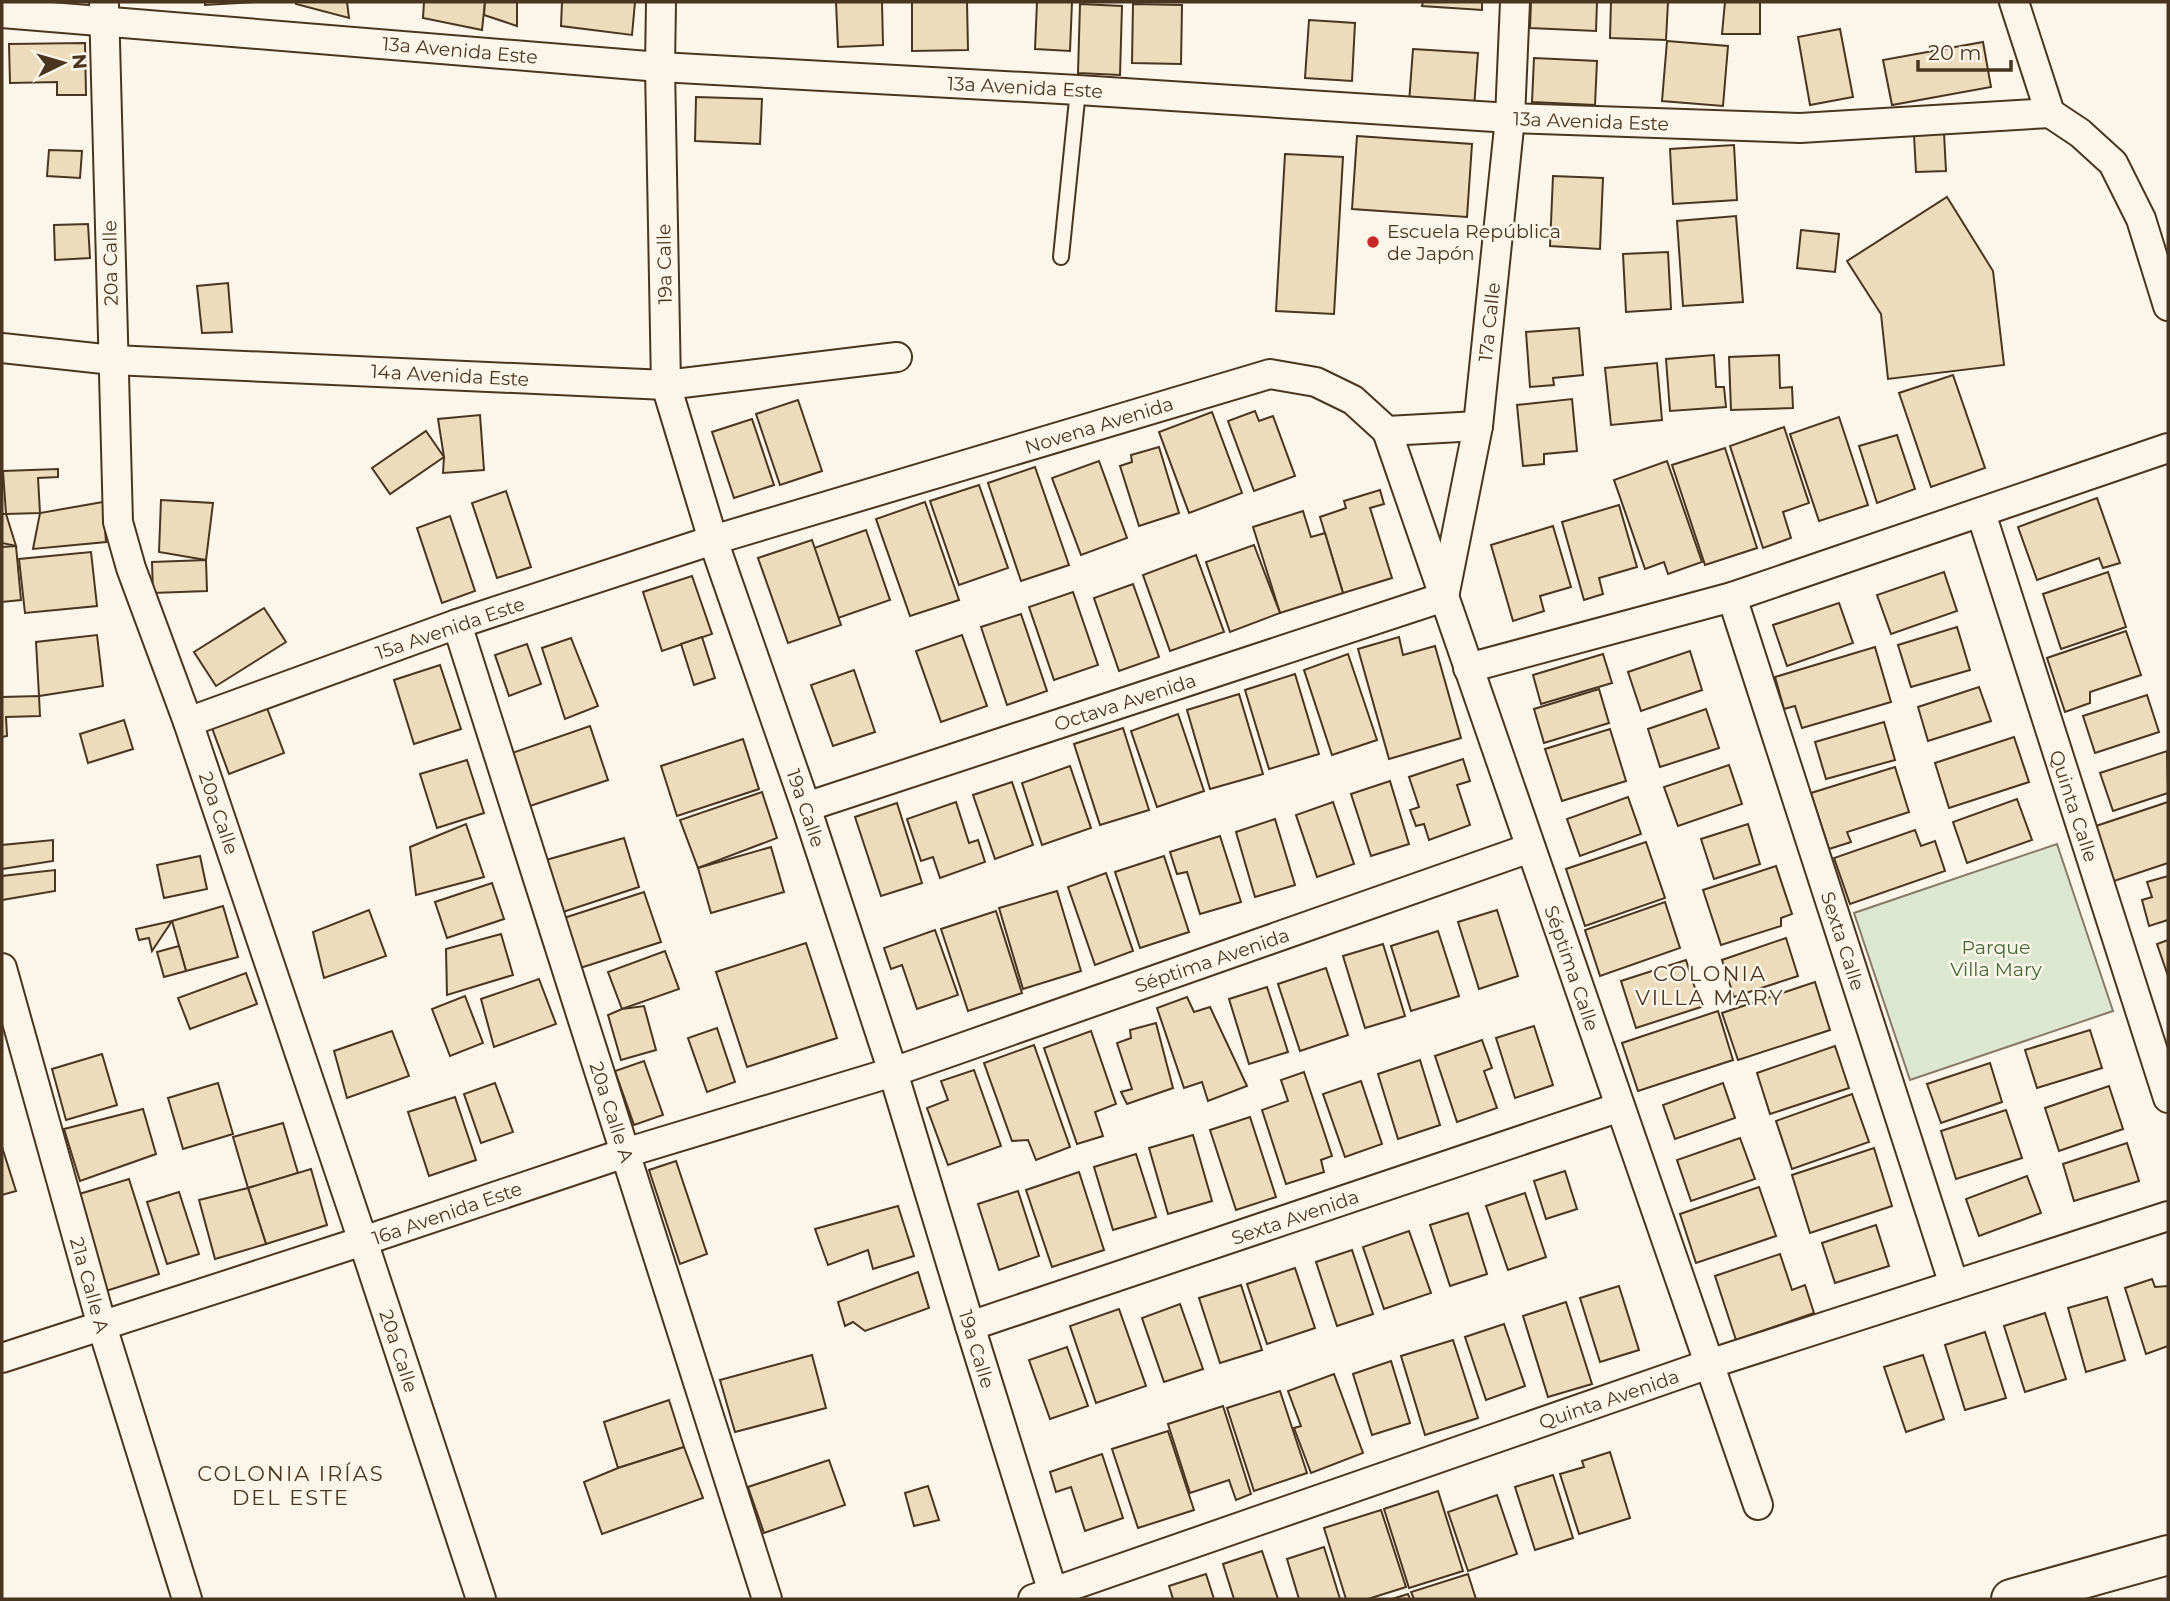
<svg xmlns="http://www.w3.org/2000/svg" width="2170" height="1601" viewBox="0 0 2170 1601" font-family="Montserrat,sans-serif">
<rect width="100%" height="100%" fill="#fbf6e9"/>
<!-- green -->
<path fill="#dce7d0" stroke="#887966" stroke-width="2" d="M2057,844l56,167 -203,69 -56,-167z"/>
<!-- building -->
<g fill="#ecdcbc" stroke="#4a3520" stroke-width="2">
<path d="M205,2h51l-51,3z"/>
<path d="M296,2h51l2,16 -53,-14z"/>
<path d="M424,2h61l-3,28 -59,-12z"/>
<path d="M485,2h32v24l-33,-11z"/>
<path d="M562,2h73l-3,33 -71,-9z"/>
<path d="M836,2h46l1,43 -45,2z"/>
<path d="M912,2h55l1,48 -56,1z"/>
<path d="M1037,2h35l-2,49 -35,-2z"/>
<path d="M1423,2h59v8l-60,-4z"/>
<path d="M1531,2h66l-1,29 -66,-3z"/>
<path d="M1611,2h57l-2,38 -56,-2z"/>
<path d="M1725,2h35v32h-38z"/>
<path d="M1080,4l42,2 -2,69 -42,-2z"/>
<path d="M1133,4l49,1 -1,59 -49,-1z"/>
<path d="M1309,20l46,3 -3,58 -47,-3z"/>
<path d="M1840,29l13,68 -43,8 -12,-68z"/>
<path d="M1667,41l61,5 -5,60 -61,-5z"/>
<path d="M1983,42l8,45 -99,18 -9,-45z"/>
<path d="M85,43l1,52h-29v-13l-47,1 -1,-39z"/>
<path d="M1413,49l65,4 -4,55 -65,-5z"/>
<path d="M1534,58l63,3 -2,44 -63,-3z"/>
<path d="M696,97l66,2 -2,45 -65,-3z"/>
<path d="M1944,133l2,38 -30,1 -2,-37z"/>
<path d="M1357,136l115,8 -5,73 -115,-8z"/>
<path d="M1734,145l3,55 -64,4 -3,-55z"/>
<path d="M49,150l33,1 -2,27 -33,-2z"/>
<path d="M1285,154l58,3 -9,157 -58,-3z"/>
<path d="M1553,176l50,2 -3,71 -50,-3z"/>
<path d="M1947,197l46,74 11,94 -116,14 -7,-65 -34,-53z"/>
<path d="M1736,216l7,86 -60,4 -6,-85z"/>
<path d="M88,224l2,34 -35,2 -1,-35z"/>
<path d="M1801,230l38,4 -4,38 -38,-4z"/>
<path d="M1668,252l3,57 -45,3 -3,-58z"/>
<path d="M228,283l4,49 -30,1 -5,-47z"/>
<path d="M1579,328l4,47 -30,3 1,7 -24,2 -4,-55z"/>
<path d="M1714,355l2,32h8l2,20 -56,4 -4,-52z"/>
<path d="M1779,355l1,33 12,-1 1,21 -62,2 -2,-53z"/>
<path d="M1657,363l5,57 -51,5 -6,-57z"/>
<path d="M1953,375l32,93 -54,19 -32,-94z"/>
<path d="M1572,399l5,52 -33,3v10l-21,2 -6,-61z"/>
<path d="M798,400l24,71 -42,14 -24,-71z"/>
<path d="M1255,411l4,10 14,-5 22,60 -41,15 -26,-70z"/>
<path d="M1212,412l30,81 -53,20 -30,-81z"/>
<path d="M480,415l4,55 -41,3 1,-16 -6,-38z"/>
<path d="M1839,417l29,88 -49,16 -29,-87z"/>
<path d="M752,419l22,66 -40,13 -22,-66z"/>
<path d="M1784,427l25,76 -26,9 8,26 -28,10 -33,-102z"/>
<path d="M426,431l18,26 -54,37 -18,-26z"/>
<path d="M1897,435l18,54 -38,14 -18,-57z"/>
<path d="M1159,447l20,66 -40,13 -19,-60 12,-4 -1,-7z"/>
<path d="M1725,448l32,100 -52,17 -33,-100z"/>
<path d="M1099,461l28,77 -46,17 -29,-77z"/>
<path d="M1667,461l35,101 -34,12 -4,-12 -19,7 -31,-89z"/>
<path d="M1035,467l34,98 -48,16 -33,-98z"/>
<path d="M58,469v8l-20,1 2,35 -34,1 -3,-43z"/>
<path d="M979,485l29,83 -49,17 -29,-84z"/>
<path d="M1380,490l4,14 -14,4 22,70 -49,15 -23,-76 26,-9 -2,-7z"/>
<path d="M506,491l25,76 -34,11 -25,-75z"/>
<path d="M2097,498l23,65 -17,5 -4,-10 -62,22 -19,-53z"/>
<path d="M161,500l52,3 -7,57 -47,-8z"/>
<path d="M103,502l3,40 -73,7 7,-36z"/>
<path d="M925,502l34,98 -49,16 -34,-97z"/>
<path d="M1619,505l18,62 -38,11 4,16 -19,6 -22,-78z"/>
<path d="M1303,511l8,26 14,-4 18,60 -63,20 -27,-86z"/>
<path d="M2,514h4l10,32 -14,-3z"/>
<path d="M450,516l25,75 -33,12 -25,-75z"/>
<path d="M1553,526l18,61 -31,9 4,15 -31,10 -22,-76z"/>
<path d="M866,530l24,70 -52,18 -24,-70z"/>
<path d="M812,540l29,85 -53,18 -30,-85z"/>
<path d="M1254,545l26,68 -50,19 -24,-70z"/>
<path d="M16,546l5,54 -19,2v-55z"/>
<path d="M91,552l6,54 -72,7 -6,-54z"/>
<path d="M1196,555l28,77 -54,19 -27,-76z"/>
<path d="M206,560l1,31 -54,2 -1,-31z"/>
<path d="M1944,572l13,39 -66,23 -14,-39z"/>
<path d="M2108,572l18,55 -65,22 -18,-55z"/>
<path d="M692,576l20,58 -50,17 -19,-59z"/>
<path d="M1133,584l26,73 -40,14 -25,-73z"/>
<path d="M1073,592l25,73 -44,15 -25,-73z"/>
<path d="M1839,603l14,40 -66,23 -14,-41z"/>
<path d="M264,608l22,34 -70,44 -22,-34z"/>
<path d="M1021,614l26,77 -40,14 -26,-78z"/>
<path d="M1957,627l13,43 -59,17 -13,-42z"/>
<path d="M2126,631l15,44 -51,17v11l-25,9 -18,-54z"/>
<path d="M97,635l6,51 -64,10 -3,-54z"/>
<path d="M962,635l25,71 -46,16 -25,-71z"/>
<path d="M702,637l13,41 -21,7 -13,-41z"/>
<path d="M1399,637l4,18 32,-9 26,92 -72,21 -31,-110z"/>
<path d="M571,638l27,68 -33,13 -23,-71z"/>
<path d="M527,644l14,40 -32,12 -14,-41z"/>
<path d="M1875,647l16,55 -89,26 -7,-22 -11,3 -9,-32z"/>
<path d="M1690,651l12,39 -61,21 -13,-39z"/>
<path d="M1348,654l29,86 -45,15 -28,-85z"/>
<path d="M1603,654l9,29 -71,21 -8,-29z"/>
<path d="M440,665l21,64 -47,15 -20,-64z"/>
<path d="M854,670l21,62 -42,14 -22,-61z"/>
<path d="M1295,674l24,80 -50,15 -24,-79z"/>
<path d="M1979,687l12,34 -63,20 -10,-34z"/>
<path d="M1599,689l10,34 -65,20 -10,-34z"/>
<path d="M1239,694l24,80 -53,15 -23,-79z"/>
<path d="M2147,695l12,37 -64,21 -12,-37z"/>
<path d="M39,696l1,20 -34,1 1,19 -5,1v-40z"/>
<path d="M267,708l17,45 -55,21 -17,-46z"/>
<path d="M1706,709l13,39 -59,19 -12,-38z"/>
<path d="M1178,714l26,77 -47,16 -26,-76z"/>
<path d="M124,720l9,29 -45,14 -8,-29z"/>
<path d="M1884,722l11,38 -69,19 -11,-37z"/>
<path d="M590,726l18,54 -78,26 -18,-53z"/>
<path d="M1123,728l26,82 -49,15 -26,-81z"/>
<path d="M1610,729l16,52 -64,20 -17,-52z"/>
<path d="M2014,737l15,45 -80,26 -14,-45z"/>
<path d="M743,739l16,50 -82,27 -16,-50z"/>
<path d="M2167,751l1,42 -55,18 -13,-38z"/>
<path d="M1463,759l7,22 -13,4 13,40 -41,15 -5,-16 -8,2 -6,-16 9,-3 -10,-30z"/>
<path d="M467,760l17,53 -47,15 -17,-54z"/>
<path d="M1729,765l13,39 -64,22 -14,-39z"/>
<path d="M1070,766l21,62 -49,17 -20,-62z"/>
<path d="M1895,767l14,45 -62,20 4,10 -22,7 -18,-56z"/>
<path d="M1390,781l19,63 -38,12 -20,-62z"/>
<path d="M1012,782l21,63 -38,14 -22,-64z"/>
<path d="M762,792l15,46 -79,30 -18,-48z"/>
<path d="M1628,797l13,37 -61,22 -13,-37z"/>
<path d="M2017,799l15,41 -65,23 -14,-41z"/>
<path d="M956,802l13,41 9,-3 7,22 -45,16 -7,-21 -12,4 -14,-42z"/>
<path d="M1333,802l21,62 -37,13 -21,-62z"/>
<path d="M2168,802v61l-54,18 -18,-55z"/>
<path d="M897,803l25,80 -41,13 -26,-79z"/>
<path d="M1275,819l20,66 -40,12 -19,-65z"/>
<path d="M466,824l18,53 -68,18 -6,-48z"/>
<path d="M1748,824l12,40 -46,15 -13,-40z"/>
<path d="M1915,830l6,16 14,-5 10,30 -95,33 -16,-46z"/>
<path d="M1220,836l21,66 -41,12 -13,-42 -10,2 -7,-22z"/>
<path d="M624,838l15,49 -76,25 -17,-52z"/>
<path d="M53,840v21l-51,8v-24z"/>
<path d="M1646,842l19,56 -80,28 -19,-57z"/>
<path d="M771,847l13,45 -73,21 -13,-45z"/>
<path d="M200,856l7,33 -43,9 -7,-33z"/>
<path d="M1164,856l25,76 -49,16 -25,-76z"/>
<path d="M1776,866l16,48 -11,4v8l-60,19 -18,-55z"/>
<path d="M55,870v21l-53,9v-24z"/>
<path d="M1106,873l27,78 -38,14 -27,-78z"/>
<path d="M2168,876v44l-19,6 -7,-26 10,-3 -5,-15z"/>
<path d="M492,883l12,36 -57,19 -12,-36z"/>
<path d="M1057,891l24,80 -58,18 -24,-81z"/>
<path d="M644,892l17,50 -84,27 -16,-50z"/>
<path d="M1665,902l15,46 -80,28 -15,-46z"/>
<path d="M223,906l15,51 -52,14 -14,-50z"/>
<path d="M369,910l17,46 -62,22 -11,-46z"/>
<path d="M1497,910l21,66 -39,13 -21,-67z"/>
<path d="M996,911l26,82 -54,18 -27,-82z"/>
<path d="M172,921l-20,30 -3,-13 -10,2 -3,-11z"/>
<path d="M935,930l23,65 -41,14 -15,-44 -11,4 -7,-21z"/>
<path d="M1438,931l21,65 -48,15 -20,-65z"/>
<path d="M501,934l12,41 -66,20 -1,-46z"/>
<path d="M1786,938l12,38 -64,21 -12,-37z"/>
<path d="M2168,940v36l-11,-32z"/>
<path d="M806,943l31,95 -90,29 -31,-95z"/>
<path d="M1383,944l22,72 -40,12 -22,-72z"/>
<path d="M179,946l7,25 -22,6 -7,-25z"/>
<path d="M665,951l14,38 -57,20 -14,-37z"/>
<path d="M1686,960l15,47 -65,21 -15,-47z"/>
<path d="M1326,968l22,67 -48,16 -22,-67z"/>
<path d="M246,973l11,31 -67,25 -12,-31z"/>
<path d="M539,979l17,45 -62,23 -13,-48z"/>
<path d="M1815,982l15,48 -92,30 -16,-47z"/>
<path d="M1267,987l21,65 -39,12 -20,-65z"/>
<path d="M465,996l18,47 -33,13 -18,-47z"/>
<path d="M1187,997l7,15 16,-5 37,79 -39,15 -6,-19 -18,6 -27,-80z"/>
<path d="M644,1006l12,44 -35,10 -13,-45 14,-6z"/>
<path d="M1718,1011l15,49 -95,31 -16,-48z"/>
<path d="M1156,1023l17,65 -46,16 -6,-12 11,-3 -15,-46 14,-5 -1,-8z"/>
<path d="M1534,1026l19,59 -38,13 -19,-60z"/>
<path d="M717,1028l18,54 -28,10 -19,-54z"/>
<path d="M2090,1030l12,38 -65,20 -12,-38z"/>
<path d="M392,1031l17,45 -62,22 -13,-47z"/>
<path d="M1091,1031l25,73 -21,8 8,24 -26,8 -33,-96z"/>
<path d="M1482,1040l10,28 -8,3 13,37 -40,14 -22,-66z"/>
<path d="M1034,1045l36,102 -34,13 -8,-20 -16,1 -28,-78z"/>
<path d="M1835,1046l14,42 -79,26 -13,-41z"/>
<path d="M102,1054l15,51 -51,15 -14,-51z"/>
<path d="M1420,1060l20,65 -42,14 -20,-65z"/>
<path d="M644,1061l19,54 -29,10 -19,-54z"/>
<path d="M1990,1063l12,39 -61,21 -14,-39z"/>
<path d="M974,1070l27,76 -53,19 -21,-57 21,-8 -7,-19z"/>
<path d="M1304,1072l28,84 -11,4 3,12 -38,12 -24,-74 26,-9 -7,-21z"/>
<path d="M1361,1081l21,63 -37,13 -22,-63z"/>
<path d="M218,1083l15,51 -50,15 -15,-51z"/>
<path d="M495,1083l18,49 -32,11 -17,-49z"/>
<path d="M1723,1083l12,35 -60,21 -12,-34z"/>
<path d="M2109,1086l14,43 -64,22 -14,-43z"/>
<path d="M1852,1094l17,48 -77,27 -16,-48z"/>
<path d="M455,1097l21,63 -47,16 -21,-64z"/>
<path d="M143,1109l13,45 -76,27 -16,-52z"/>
<path d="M2006,1110l16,48 -66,21 -15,-48z"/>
<path d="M1250,1117l26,80 -40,13 -26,-80z"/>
<path d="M283,1123l15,50 -50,15 -15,-51z"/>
<path d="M1193,1135l19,66 -44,13 -19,-66z"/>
<path d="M1740,1138l15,41 -64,22 -14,-41z"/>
<path d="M2127,1143l12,38 -65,20 -11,-37z"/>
<path d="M2,1147l14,44 -14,4z"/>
<path d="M1874,1148l18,58 -82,27 -18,-58z"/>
<path d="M1136,1154l20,63 -43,13 -19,-63z"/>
<path d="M676,1161l31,93 -27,10 -31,-94z"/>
<path d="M311,1169l16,56 -61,19 -18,-56z"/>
<path d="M1565,1171l12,38 -31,10 -12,-38z"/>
<path d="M1079,1172l25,78 -52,17 -26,-77z"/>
<path d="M2027,1176l14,37 -62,23 -13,-37z"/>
<path d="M129,1179l30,95 -53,17 -30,-96z"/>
<path d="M1759,1187l17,49 -80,27 -16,-49z"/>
<path d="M248,1188l18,56 -51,15 -16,-59z"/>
<path d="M1018,1191l21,65 -40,14 -21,-66z"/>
<path d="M179,1192l20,62 -32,10 -20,-62z"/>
<path d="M1525,1193l21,64 -38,13 -22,-64z"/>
<path d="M898,1206l16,50 -41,13 -5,-19 -40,15 -13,-36z"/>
<path d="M1468,1213l19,61 -37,12 -20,-61z"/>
<path d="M1876,1225l13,41 -54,17 -13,-40z"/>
<path d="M1409,1231l22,62 -47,16 -21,-62z"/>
<path d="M1352,1250l21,64 -36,12 -21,-64z"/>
<path d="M1780,1254l12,36 13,-5 9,28 -78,27 -21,-64z"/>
<path d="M1295,1268l20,60 -48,16 -20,-60z"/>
<path d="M918,1272l11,36 -64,23 -12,-9 -8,4 -7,-24z"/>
<path d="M2152,1279l3,8 13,-1v60l-22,8 -21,-66z"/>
<path d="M1241,1285l21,65 -42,13 -21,-65z"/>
<path d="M1619,1286l20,64 -39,12 -20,-64z"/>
<path d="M2107,1297l18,63 -39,12 -18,-64z"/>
<path d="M1566,1302l26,82 -44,13 -25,-81z"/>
<path d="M1180,1304l23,65 -39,13 -22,-64z"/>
<path d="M1119,1309l27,77 -50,17 -26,-77z"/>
<path d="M2045,1313l21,66 -41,13 -21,-66z"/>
<path d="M1504,1324l21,62 -39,14 -21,-63z"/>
<path d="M1985,1332l21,66 -41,12 -20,-65z"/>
<path d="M1453,1340l25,78 -53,17 -24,-79z"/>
<path d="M1067,1347l21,59 -38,13 -21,-59z"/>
<path d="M812,1355l14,53 -91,24 -15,-52z"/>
<path d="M1923,1355l21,64 -38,13 -22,-65z"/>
<path d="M1391,1361l19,62 -38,12 -19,-61z"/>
<path d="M1334,1374l29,79 -52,20 -17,-45 7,-2 -13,-35z"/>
<path d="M1280,1391l27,82 -53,18 -27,-83z"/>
<path d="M669,1400l15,47 -66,21 -14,-46z"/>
<path d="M1223,1406l28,88 -15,6 -7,-20 -39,13 -22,-69z"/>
<path d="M1168,1431l26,79 -56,18 -26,-79z"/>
<path d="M684,1447l19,51 -101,36 -18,-52 34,-14z"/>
<path d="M1610,1452l20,66 -51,16 -19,-60 24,-7 -2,-6z"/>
<path d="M1102,1454l21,64 -38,13 -14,-44 -15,5 -6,-20z"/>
<path d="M829,1460l16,45 -81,28 -16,-46z"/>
<path d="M1553,1475l20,63 -38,12 -20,-63z"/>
<path d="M928,1486l11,34 -25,6 -9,-33z"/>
<path d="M1438,1491l25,80 -54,17 -25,-79z"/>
<path d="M1497,1495l20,59 -49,17 -20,-59z"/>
<path d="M1381,1510l25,77 -38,12h-22l-22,-71z"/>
<path d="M1324,1547l16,52h-41l-12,-40z"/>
<path d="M1262,1551l16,48h-44l-11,-35z"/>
<path d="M1206,1574l8,25h-41l-4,-13z"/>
<path d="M1468,1574l8,25h-62l-3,-7z"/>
<path d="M1408,1594l2,5h-18z"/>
</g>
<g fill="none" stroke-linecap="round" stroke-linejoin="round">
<defs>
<path id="lane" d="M1061,257l17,-167"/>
<g id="street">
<path d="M661,2l-1,65 6,318 47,155 93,267 87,265 77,254 85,273"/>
<path d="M2014,2l36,111 30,20 33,30 28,56 27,87"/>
<path d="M104,5l14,517 13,46 57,154 175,519 118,358"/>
<path d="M2,13l658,54 418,23 432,28 290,10 250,-15"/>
<path d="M2,348l111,12 553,25 231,-28"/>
<path d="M1387,431l371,1074"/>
<path d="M1981,513l187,585"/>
<path d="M1732,597l222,688"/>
<path d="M457,624l310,975"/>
<path d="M1468,668l264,-71 436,-149"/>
<path d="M188,722l269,-98 256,-84 557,-166 46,8 37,18 34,31 91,-5"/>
<path d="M806,807l638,-210 34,-171 32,-308 5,-116"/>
<path d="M2,968l100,358 85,273"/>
<path d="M970,1326l650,-219"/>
<path d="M2,1358l361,-117 262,-88 268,-81 637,-224"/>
<path d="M1033,1599l676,-235 459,-148"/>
</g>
<path id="secondary" d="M2011,1599l157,-44"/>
</defs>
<!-- lane casing -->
<use href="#lane" stroke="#4a3520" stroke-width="18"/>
<!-- street casing -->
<use href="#street" stroke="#4a3520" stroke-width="32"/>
<!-- secondary casing -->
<use href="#secondary" stroke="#4a3520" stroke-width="42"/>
<!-- lane -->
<use href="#lane" stroke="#fbf6e9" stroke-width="14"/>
<!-- street -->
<use href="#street" stroke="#fbf6e9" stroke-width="28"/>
<!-- secondary -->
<use href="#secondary" stroke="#fbf6e9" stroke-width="38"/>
</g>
<!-- markers -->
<circle fill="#c62828" stroke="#fbf6e9" stroke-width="2.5" cx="1373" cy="242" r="7"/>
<g text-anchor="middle" stroke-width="5" stroke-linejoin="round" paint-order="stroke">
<!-- street labels -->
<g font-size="19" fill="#4a3520" stroke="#fbf6e9">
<text transform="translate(460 50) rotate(5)" y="7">13a Avenida Este</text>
<text transform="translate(1025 87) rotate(3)" y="7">13a Avenida Este</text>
<text transform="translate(1591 121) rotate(2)" y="7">13a Avenida Este</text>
<text transform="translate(110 263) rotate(-91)" y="7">20a Calle</text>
<text transform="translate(664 264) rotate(-91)" y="7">19a Calle</text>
<text transform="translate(1489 322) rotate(-84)" y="7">17a Calle</text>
<text transform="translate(450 375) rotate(3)" y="7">14a Avenida Este</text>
<text transform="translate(1099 425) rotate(-17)" y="7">Novena Avenida</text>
<text transform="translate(450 628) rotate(-19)" y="7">15a Avenida Este</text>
<text transform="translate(1125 702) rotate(-18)" y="7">Octava Avenida</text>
<text transform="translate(2074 806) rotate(72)" y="7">Quinta Calle</text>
<text transform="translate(806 808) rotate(71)" y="7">19a Calle</text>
<text transform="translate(219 813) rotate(71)" y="7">20a Calle</text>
<text transform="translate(1843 941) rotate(72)" y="7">Sexta Calle</text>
<text transform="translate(1212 960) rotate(-19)" y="7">Séptima Avenida</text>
<text transform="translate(1572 968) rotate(71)" y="7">Séptima Calle</text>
<text transform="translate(612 1112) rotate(72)" y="7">20a Calle A</text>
<text transform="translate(447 1213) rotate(-19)" y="7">16a Avenida Este</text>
<text transform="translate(1295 1217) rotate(-19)" y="7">Sexta Avenida</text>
<text transform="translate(90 1285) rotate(74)" y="7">21a Calle A</text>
<text transform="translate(977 1349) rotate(73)" y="7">19a Calle</text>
<text transform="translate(399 1351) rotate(72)" y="7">20a Calle</text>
<text transform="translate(1609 1399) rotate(-19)" y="7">Quinta Avenida</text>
</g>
<!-- poi labels -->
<g font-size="19" fill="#4a3520" stroke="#fbf6e9" text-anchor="start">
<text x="1387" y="238">Escuela República<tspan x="1387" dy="22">de Japón</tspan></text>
</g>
<!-- park labels -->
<g font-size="19" fill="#436837" stroke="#fbf6e9">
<text x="1996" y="954">Parque<tspan x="1996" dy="22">Villa Mary</tspan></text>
</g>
<!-- neighbourhood labels -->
<g font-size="21" letter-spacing="2" fill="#4a3520" stroke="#fbf6e9">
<text x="1710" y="981">COLONIA<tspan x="1710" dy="24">VILLA MARY</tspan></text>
<text x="291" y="1481">COLONIA IRÍAS<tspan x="291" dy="24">DEL ESTE</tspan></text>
</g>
</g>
<!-- border -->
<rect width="2170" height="1601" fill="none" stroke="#4a3520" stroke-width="7"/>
<!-- north arrow -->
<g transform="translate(63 63) rotate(85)" stroke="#fbf6e9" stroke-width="5" paint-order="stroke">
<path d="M0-5L12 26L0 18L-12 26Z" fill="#4a3520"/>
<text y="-10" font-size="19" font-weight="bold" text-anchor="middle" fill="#4a3520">N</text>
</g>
<!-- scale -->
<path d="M1918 60v10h93v-10" fill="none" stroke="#4a3520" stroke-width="3.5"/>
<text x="1928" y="60" font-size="21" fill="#4a3520" stroke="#fbf6e9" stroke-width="5" paint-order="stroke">20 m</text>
</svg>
